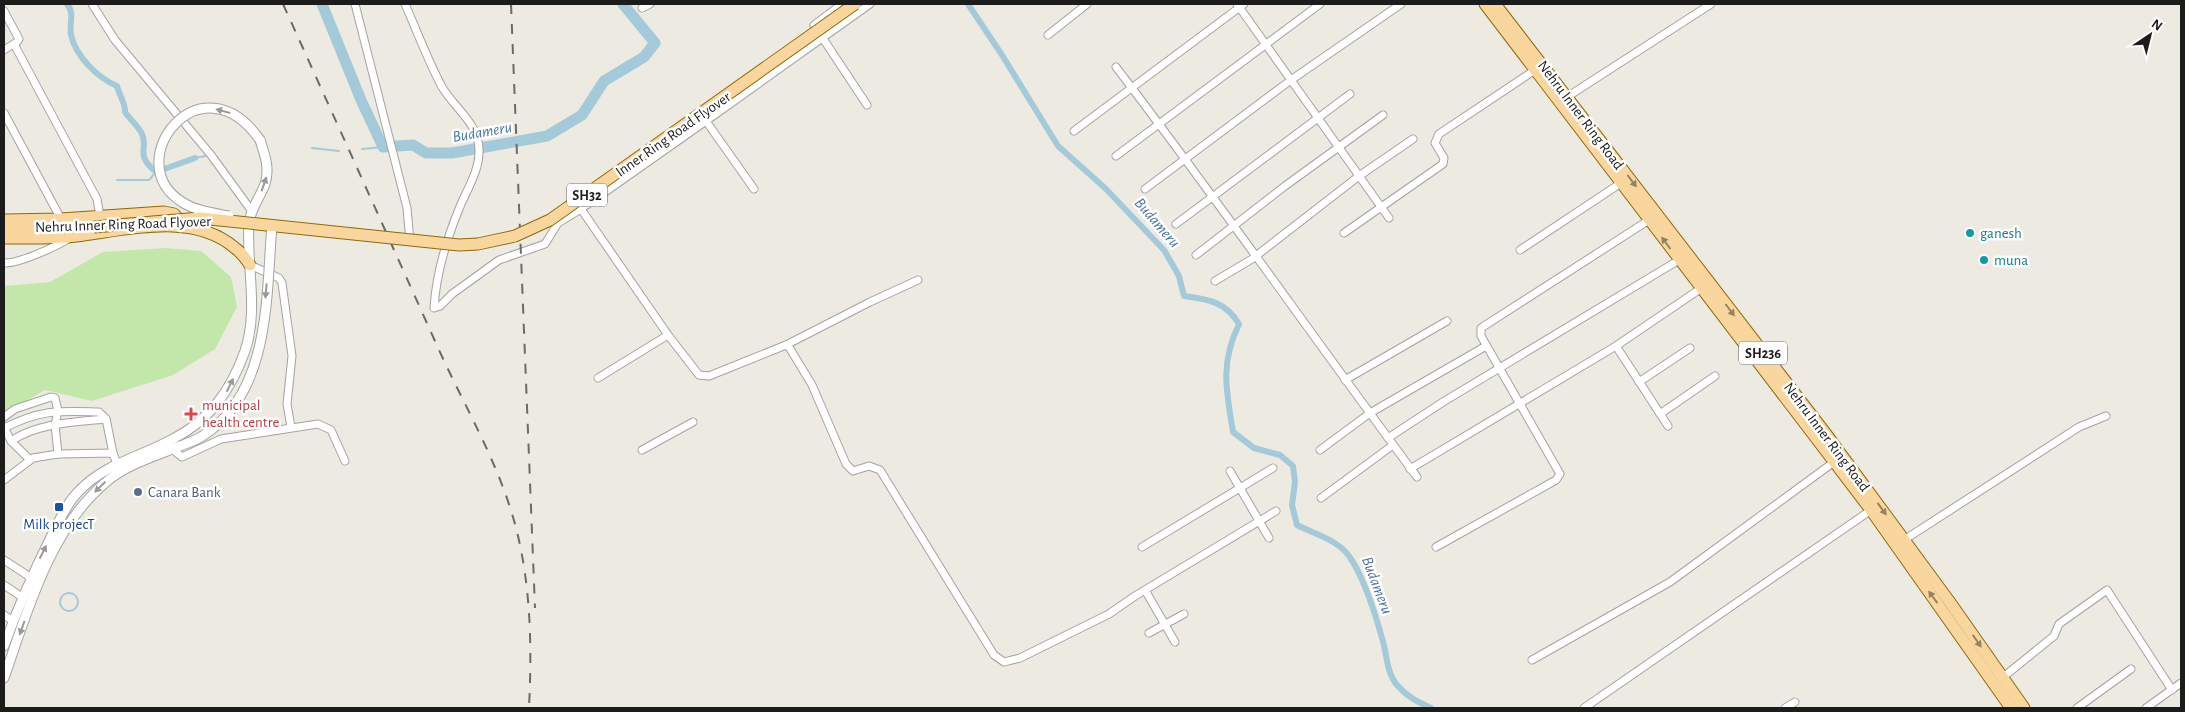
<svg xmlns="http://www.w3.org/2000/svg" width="2185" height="712" viewBox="0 0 2185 712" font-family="'Alegreya Sans',sans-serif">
<rect width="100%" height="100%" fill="#edeae2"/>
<!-- grass -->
<path fill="#c3e6aa" d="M165,248l36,3 30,26 6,30 -22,42 -42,26 -81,26 -47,-11 -41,24v-128l46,-4 53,-30z"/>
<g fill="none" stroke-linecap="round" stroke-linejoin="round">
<!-- stream -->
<g stroke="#a4cada" stroke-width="2">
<path d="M312,148l27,3"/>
<path d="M362,149l21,-2"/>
<path d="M195,158l10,-2"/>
<path d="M117,180h32l7,-8"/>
<circle cx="69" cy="602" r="9"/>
</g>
<!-- canal -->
<g stroke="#a4cada" stroke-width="6">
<path d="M67,4c8,9 2,20 4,31 5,22 27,43 46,51 2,9 9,18 8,26 5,8 13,13 17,22 7,16 -8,19 14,38l39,-14"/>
<path d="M968,4l34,51 56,91 47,42 59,62 15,26 5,20c24,3 42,6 55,28 -19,40 -13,65 -6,108l21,16 26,7 13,11 2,16 -3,23 5,20c17,9 41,15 52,31 15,21 26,57 33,82 5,15 4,34 15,47 10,12 21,17 34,23"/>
</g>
<!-- river -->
<path stroke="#a4cada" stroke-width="11" d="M322,4l39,96 22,47 30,-2 13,8h26l95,-17 35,-21 22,-34 40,-24 11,-14 -32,-39"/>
<defs>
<g id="minor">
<path d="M92,4l23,36 96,115 40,55"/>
<path d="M355,4l52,204 3,33"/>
<path d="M405,4c12,27 23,57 37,83 13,22 38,37 37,65 0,20 -13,39 -20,57 -13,32 -23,65 -25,99l6,-2 12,-12 47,-34 46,-16 13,-21 23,-14"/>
<path d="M842,4l-28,21 53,80"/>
<path d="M1237,4l152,214"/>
<path d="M642,8l8,-4"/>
<path d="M4,11l15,28 -2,3 -13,8"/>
<path d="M1048,35l39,-31"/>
<path d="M14,44l83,155 3,17"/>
<path d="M1116,67c103,135 200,274 301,410"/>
<path d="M1567,97l144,-93"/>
<path d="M4,113l57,106"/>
<path d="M706,121l164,-117"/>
<path d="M1074,131l170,-127"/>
<path d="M1116,156l204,-152"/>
<path d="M754,189l-48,-68 -125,88 87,126 31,40 10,1 77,-31 84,-43 48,-22"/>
<path d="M1145,189l146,-109 110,-76"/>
<path d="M1176,224l174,-130"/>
<path d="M1344,233l99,-69 1,-6 -9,-15 4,-9 96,-64"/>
<path d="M1520,250l101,-67"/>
<path d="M1196,255l89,-69 98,-71"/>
<path d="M4,263c14,1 51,-16 64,-24"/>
<path d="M250,265l29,13 3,5 10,73 -5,48 4,23"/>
<path d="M1215,281l37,-22 107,-83 54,-37"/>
<path d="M786,345l3,2 23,38 34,79 7,7 16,-5 11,4 114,185 10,7 16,-4 89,-44 26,-18 141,-85"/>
<path d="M1616,346l52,80"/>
<path d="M598,378l70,-43"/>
<path d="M1345,380l102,-59"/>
<path d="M1639,382l51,-34"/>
<path d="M1660,414l55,-38"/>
<path d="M4,417l11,-8 36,-12 4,1 3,13 -3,14 3,29"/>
<path d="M4,427l7,14 19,19"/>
<path d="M4,428c38,-19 54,-17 95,-16l7,7 7,34"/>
<path d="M1388,438l55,-36 236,-142"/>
<path d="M11,441c27,-18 64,-19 95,-22"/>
<path d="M172,449l10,8 39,-18 97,-15 13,6 14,31"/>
<path d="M642,450l51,-28"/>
<path d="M1320,450l50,-37 116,-67"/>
<path d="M1410,469l206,-123 87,-59"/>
<path d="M1230,471l39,67"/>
<path d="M4,480l29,-22 25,-4 55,-1 4,11"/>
<path d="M1321,498l72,-53"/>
<path d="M1904,540l175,-113 27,-11"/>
<path d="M1142,547l131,-79"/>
<path d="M1436,547l120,-67 4,-6 -79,-138v-8l168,-108"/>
<path d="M4,560l26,17"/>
<path d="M4,585l18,12"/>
<path d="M1145,590l30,52"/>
<path d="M4,615l9,6"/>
<path d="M1149,633l35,-19"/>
<path d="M1532,660l138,-78 164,-120"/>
<path d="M2002,678l52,-42 5,-12 48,-34 65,100"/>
<path d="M1584,708l287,-198"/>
<path d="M1785,708l10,-6"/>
<path d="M2077,708l54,-39"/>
<path d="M2146,708l35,-25"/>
</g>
<g id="tertiary">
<path d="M4,646c14,-39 30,-75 48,-111 8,-15 14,-31 26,-43 26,-28 62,-35 95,-53 37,-19 58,-49 72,-88 14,-41 1,-86 4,-128 2,-16 11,-25 16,-39 5,-15 0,-29 -5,-44"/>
<path d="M4,678c23,-66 46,-149 101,-195 20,-18 50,-27 75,-37"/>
</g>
<g id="primary">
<path d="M1485,4l386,506 140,198"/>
<path d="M1495,4l331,430 123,167 75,107"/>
<path d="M4,220l57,-1 103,-7 10,2 10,11"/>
<path d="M4,228l90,-1"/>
<path d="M4,238c24,0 48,1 72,-2 50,-6 117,-25 159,12 6,4 11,11 15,17"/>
</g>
</defs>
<!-- minor casing -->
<use href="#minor" stroke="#a3a3a3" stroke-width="9"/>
<!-- tertiary casing -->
<use href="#tertiary" stroke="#a3a3a3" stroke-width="11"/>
<!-- primary casing -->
<use href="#primary" stroke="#8f6a06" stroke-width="13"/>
<!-- minor -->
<use href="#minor" stroke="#fff" stroke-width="7"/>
<!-- tertiary -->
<use href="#tertiary" stroke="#fff" stroke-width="9"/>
<!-- primary -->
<use href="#primary" stroke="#f8d69d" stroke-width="11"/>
<!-- rail -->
<g stroke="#6a6a6a" stroke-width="2" stroke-dasharray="10 10" stroke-linecap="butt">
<path d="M283,4c52,115 104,230 156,346 26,57 59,112 76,174 16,60 17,122 14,184"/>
<path d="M511,4l24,604"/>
</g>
<defs>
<g id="tertiary-bridge">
<path d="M229,216c-16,-3 -33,-5 -47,-14 -64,-40 19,-147 78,-62"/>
<path d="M180,446c8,-3 17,-6 24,-11 67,-44 62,-140 68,-210"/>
</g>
<path id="primary-bridge" d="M94,227l106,-9 259,27 19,-1 37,-8 35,-16 305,-216"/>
</defs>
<!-- tertiary-bridge casing -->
<use href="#tertiary-bridge" stroke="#a3a3a3" stroke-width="11" stroke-linecap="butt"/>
<!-- primary-bridge casing -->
<use href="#primary-bridge" stroke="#8f6a06" stroke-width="13" stroke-linecap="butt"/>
<!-- tertiary-bridge -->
<use href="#tertiary-bridge" stroke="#fff" stroke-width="9"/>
<!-- primary-bridge -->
<use href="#primary-bridge" stroke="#f8d69d" stroke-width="11"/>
</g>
<!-- one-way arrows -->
<defs><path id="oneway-solid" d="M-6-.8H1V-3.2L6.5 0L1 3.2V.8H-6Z" transform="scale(1.25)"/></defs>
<g fill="#999">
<use href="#oneway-solid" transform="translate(223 111) rotate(-165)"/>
<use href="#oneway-solid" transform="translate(264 184) rotate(-71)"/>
<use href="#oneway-solid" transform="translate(266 291) rotate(95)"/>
<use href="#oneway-solid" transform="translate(230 385) rotate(-63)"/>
<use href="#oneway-solid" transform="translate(100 487) rotate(136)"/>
<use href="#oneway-solid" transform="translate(43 552) rotate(-63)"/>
<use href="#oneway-solid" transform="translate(22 628) rotate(110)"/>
</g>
<g fill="#958263">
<use href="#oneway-solid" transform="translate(1632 181) rotate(53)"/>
<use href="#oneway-solid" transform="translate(1666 243) rotate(-127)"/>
<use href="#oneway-solid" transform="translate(1730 310) rotate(53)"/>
<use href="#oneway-solid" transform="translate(1882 509) rotate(54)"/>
<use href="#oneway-solid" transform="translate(1933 597) rotate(-126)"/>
<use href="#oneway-solid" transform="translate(1977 641) rotate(55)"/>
</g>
<!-- markers -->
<g fill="#0f9aa8" stroke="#fff" stroke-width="2">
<circle cx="1970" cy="233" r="5"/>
<circle cx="1984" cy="260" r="5"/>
</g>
<path fill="#e0444e" stroke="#fff" stroke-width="2" d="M188.5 406.5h5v5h5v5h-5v5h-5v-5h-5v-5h5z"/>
<circle fill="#5c6f8a" stroke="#fff" stroke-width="2" cx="138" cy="492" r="5"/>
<rect fill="#1a4fb4" stroke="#fff" stroke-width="2" x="54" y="502" width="10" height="10" rx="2.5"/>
<g text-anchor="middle" stroke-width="5" stroke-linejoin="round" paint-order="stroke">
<!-- shield labels -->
<g fill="#fff" stroke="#606060" stroke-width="1">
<rect x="567" y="183.5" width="40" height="23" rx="4"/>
<rect x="1739" y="341.5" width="48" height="23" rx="4"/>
</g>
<g font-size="14" font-weight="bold" fill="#1c1c1c">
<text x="587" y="200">SH32</text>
<text x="1763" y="358">SH236</text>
</g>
<!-- street labels -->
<g font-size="15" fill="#1c1c1c" stroke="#fff">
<text transform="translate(1581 115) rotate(53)" y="5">Nehru Inner Ring Road</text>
<text transform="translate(673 134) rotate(-35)" y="5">Inner Ring Road Flyover</text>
<text transform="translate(123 224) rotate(-2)" y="5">Nehru Inner Ring Road Flyover</text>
<text transform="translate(1827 437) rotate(53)" y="5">Nehru Inner Ring Road</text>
</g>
<!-- culture labels -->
<g font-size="15" fill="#0d838f" stroke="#fff" text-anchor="start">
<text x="1980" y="238">ganesh</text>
<text x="1994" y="265">muna</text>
</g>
<!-- health labels -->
<g font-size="15" fill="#be3a42" stroke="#fff" text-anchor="start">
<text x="202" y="410">municipal<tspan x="202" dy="17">health centre</tspan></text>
</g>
<!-- service labels -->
<g font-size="15" fill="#4e5e75" stroke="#fff" text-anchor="start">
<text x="148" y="497">Canara Bank</text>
</g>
<!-- transit labels -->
<g font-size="15" fill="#164399" stroke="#fff">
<text x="59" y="529">Milk projecT</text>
</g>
<!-- water labels -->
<g font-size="16" font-style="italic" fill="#4d74a7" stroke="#fff">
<text transform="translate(482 131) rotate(-10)" y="6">Budameru</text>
<text transform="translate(1158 222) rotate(49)" y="6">Budameru</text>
<text transform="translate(1378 585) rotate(69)" y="6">Budameru</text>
</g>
</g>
<!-- border -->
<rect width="2185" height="712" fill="none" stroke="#1c1c1c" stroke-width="10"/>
<!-- north arrow -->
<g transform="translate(2150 35) rotate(35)" stroke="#ffffff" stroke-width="4" paint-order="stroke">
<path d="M0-4L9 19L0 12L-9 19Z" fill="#1c1c1c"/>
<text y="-8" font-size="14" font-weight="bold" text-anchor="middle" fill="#1c1c1c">N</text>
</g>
</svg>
